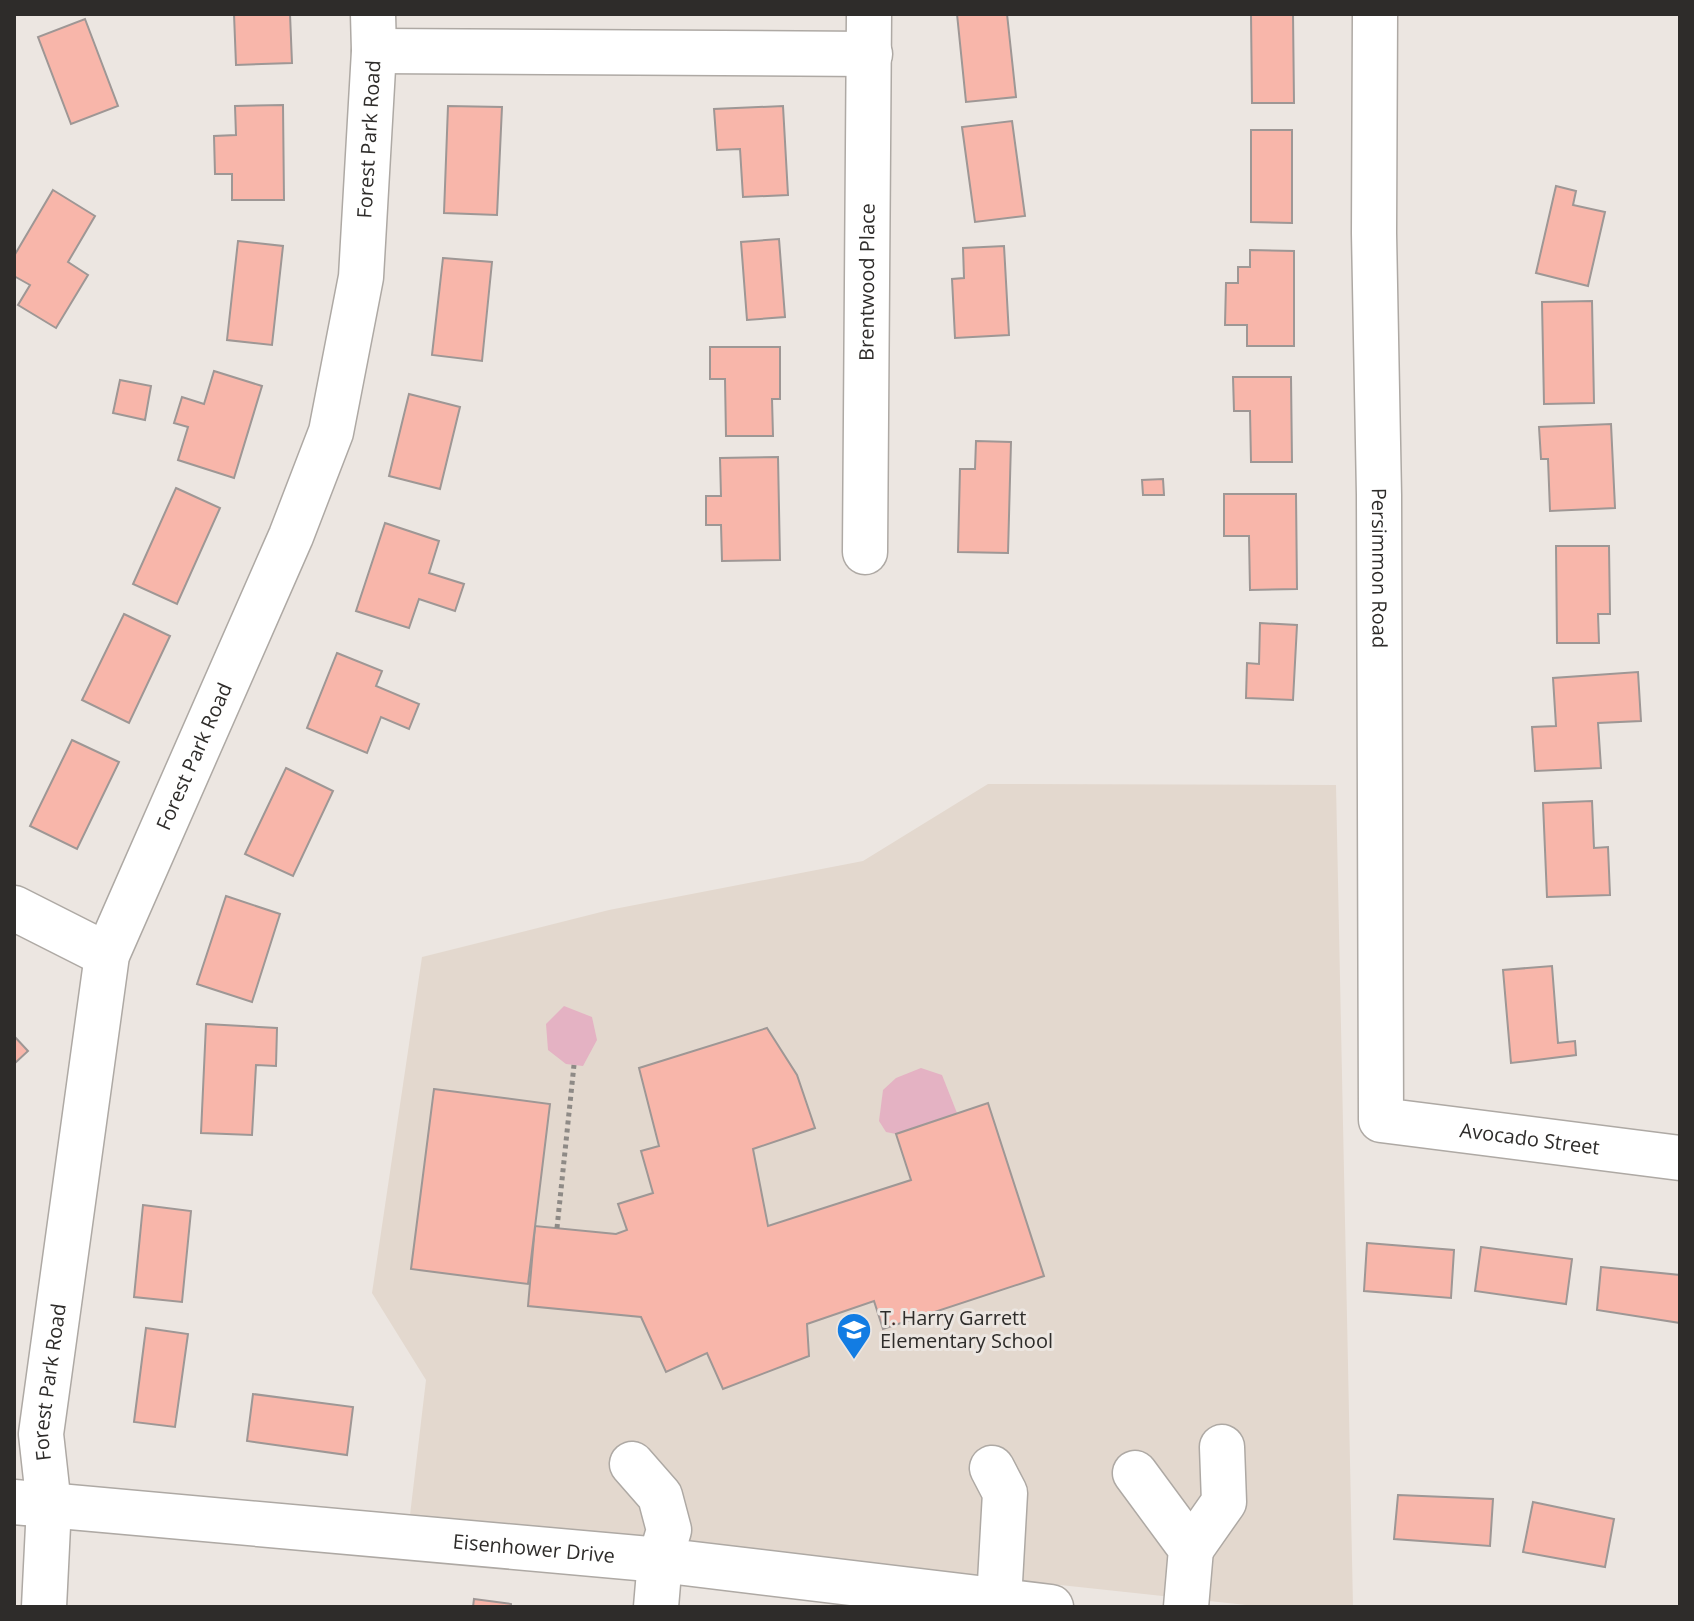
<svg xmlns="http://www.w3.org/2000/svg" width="1694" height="1621" viewBox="0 0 1694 1621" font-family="'Open Sans',sans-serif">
<rect width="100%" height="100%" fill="#ece6e1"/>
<!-- built -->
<path fill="#e3d8ce" d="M988,784l348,1 17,822h-88l-855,-92 16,-135 -54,-87 50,-336 187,-47 254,-49z"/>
<!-- green -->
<g fill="#e4b2c3">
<path d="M564,1006l28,11 5,23 -14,26 -17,-2 -18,-14 -2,-26z"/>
<path d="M921,1068l21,7 15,38 -61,21 -10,-2 -7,-11 4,-31 13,-12z"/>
</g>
<!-- building -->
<g fill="#f8b6aa" stroke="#9e9795" stroke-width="2">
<path d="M234,14h56l2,49 -56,2z"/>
<path d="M957,14h50l9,83 -50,5z"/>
<path d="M1251,14h42l1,89h-42z"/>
<path d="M85,19l33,87 -47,18 -33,-87z"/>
<path d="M283,105l1,95h-52v-26h-17l-1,-38 22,-1 -1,-29z"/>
<path d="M448,106l54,1 -5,108 -53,-2z"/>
<path d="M783,106l5,89 -45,2 -3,-48 -23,1 -3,-41z"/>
<path d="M1012,121l13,95 -50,6 -13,-95z"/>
<path d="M1251,130h41v93l-41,-1z"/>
<path d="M1556,186l20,5 -3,14 32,7 -17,74 -52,-13z"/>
<path d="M53,190l42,26 -27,46 20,13 -32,53 -38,-23 12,-20 -16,-9v-20z"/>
<path d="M779,239l6,78 -38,3 -6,-78z"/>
<path d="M238,241l45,5 -11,99 -45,-5z"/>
<path d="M1004,246l5,89 -54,3 -3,-59 12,-1 -1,-30z"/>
<path d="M1250,250l44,1v95h-47v-21h-22l1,-42h12v-16h12z"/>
<path d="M443,258l49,4 -10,99 -50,-6z"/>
<path d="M1592,301l2,102 -50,1 -2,-102z"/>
<path d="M710,347h70v52h-8l1,37h-47l-1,-57h-15z"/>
<path d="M214,371l48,15 -28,92 -56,-18 10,-33 -14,-4 8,-26 22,7z"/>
<path d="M1233,377h58l1,85h-41l-1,-51h-16z"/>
<path d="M120,380l31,6 -6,34 -32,-7z"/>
<path d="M409,394l51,13 -20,82 -51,-13z"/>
<path d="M1611,424l4,84 -65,3 -2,-52h-7l-2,-32z"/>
<path d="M976,441l35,1 -3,111 -50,-1 2,-83h15z"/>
<path d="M778,457l2,103 -58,1 -1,-36h-15v-29h15l-1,-38z"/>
<path d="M1163,479l1,16h-21l-1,-15z"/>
<path d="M176,488l44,20 -43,96 -44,-20z"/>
<path d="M1224,494h72l1,95 -47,1 -1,-54h-25z"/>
<path d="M385,523l54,18 -10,32 35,11 -9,27 -36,-12 -10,29 -53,-17z"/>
<path d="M1556,546h53l1,68h-12l1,29h-42z"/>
<path d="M124,614l46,22 -41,87 -47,-23z"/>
<path d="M1260,623l37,2 -4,75 -47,-2 1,-35 12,1z"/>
<path d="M337,653l45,18 -6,15 43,18 -10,25 -28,-12 -14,36 -60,-25z"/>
<path d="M1638,672l3,49 -43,2 3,45 -66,3 -3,-44 24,-1 -3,-48z"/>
<path d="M72,740l47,22 -42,87 -47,-23z"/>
<path d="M286,768l47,23 -40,85 -48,-22z"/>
<path d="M1592,801l2,47 14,-1 2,48 -63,2 -4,-94z"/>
<path d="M226,896l54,18 -28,88 -55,-18z"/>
<path d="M1552,966l6,77 17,-2 1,14 -65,8 -8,-93z"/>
<path d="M206,1024l71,4 -1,38 -20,-1 -4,70 -51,-2z"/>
<path d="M767,1028l30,47 18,53 -62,21 15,77 143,-46 -15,-46 92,-31 56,173 -161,53 -9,-28 -67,23 2,32 -86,33 -16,-36 -41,19 -25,-55 -113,-11 7,-80 81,8 11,-4 -9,-26 35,-11 -12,-42 18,-5 -20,-78z"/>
<path d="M14,1036l14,15 -14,13z"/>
<path d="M434,1089l116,15 -22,180 -117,-15z"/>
<path d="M143,1205l48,6 -9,91 -48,-5z"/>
<path d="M1367,1243l87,7 -3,48 -87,-7z"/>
<path d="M1481,1247l91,12 -6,45 -91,-13z"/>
<path d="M1601,1267l79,8v48l-83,-13z"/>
<path d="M146,1328l42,6 -13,93 -41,-5z"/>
<path d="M253,1394l100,13 -6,48 -100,-14z"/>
<path d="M1398,1495l95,4 -3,47 -96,-7z"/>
<path d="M1533,1502l81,17 -9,48 -82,-15z"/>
<path d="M474,1599l37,5v3h-38z"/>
</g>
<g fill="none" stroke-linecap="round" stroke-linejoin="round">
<defs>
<g id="minor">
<path id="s1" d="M1375,14l-1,219 5,262 2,625 299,38"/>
<path d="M374,51l496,3"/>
<path id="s2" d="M865,552l4,-538"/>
<path d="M14,908l93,47"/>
<path d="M632,1464l28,32 9,34 -9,30 -4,47"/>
<path d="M992,1468l13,25 -6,107"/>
<path d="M1135,1473l56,76 -5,58"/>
<path id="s3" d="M14,1502l646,58 391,47"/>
<path d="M1191,1549l33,-47 -2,-55"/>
<path id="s4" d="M44,1607l5,-101 -8,-72 66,-479 184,-419 40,-104 30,-155 13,-226 -1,-37"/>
</g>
</defs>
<!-- minor casing -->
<use href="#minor" stroke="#aea9a4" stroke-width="47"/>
<!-- path -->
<path stroke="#8e8a86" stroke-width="5" stroke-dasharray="4 4" stroke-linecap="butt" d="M557,1228l17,-163"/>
<!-- minor -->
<use href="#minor" stroke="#fff" stroke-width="44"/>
</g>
<!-- icons -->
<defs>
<symbol id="school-pin" viewBox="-11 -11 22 30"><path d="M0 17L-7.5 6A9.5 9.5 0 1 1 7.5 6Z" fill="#127ce3" stroke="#ece6e1"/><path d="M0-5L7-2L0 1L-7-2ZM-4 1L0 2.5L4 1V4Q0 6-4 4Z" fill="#fff"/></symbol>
</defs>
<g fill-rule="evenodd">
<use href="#school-pin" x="834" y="1310" width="40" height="54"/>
</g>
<g text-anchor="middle" stroke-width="6" stroke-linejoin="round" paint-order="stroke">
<!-- street labels -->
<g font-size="20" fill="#2e2c2a" stroke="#ece6e1">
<text dy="7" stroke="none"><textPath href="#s4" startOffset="1522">Forest Park Road</textPath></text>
<text dy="7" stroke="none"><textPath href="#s2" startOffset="270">Brentwood Place</textPath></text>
<text dy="7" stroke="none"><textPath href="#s1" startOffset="554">Persimmon Road</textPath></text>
<text dy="7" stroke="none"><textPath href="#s4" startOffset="874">Forest Park Road</textPath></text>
<text dy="7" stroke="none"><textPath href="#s1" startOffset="1256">Avocado Street</textPath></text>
<text dy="7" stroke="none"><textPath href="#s4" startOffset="226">Forest Park Road</textPath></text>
<text dy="7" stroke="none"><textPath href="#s3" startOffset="522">Eisenhower Drive</textPath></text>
</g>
<!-- poi labels -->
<g font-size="20" fill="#2e2c2a" stroke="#ece6e1" text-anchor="start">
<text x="880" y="1325">T. Harry Garrett<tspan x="880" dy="23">Elementary School</tspan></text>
</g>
</g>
<!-- border -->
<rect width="1694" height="1621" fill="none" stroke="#2e2c2a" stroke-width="32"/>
</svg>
